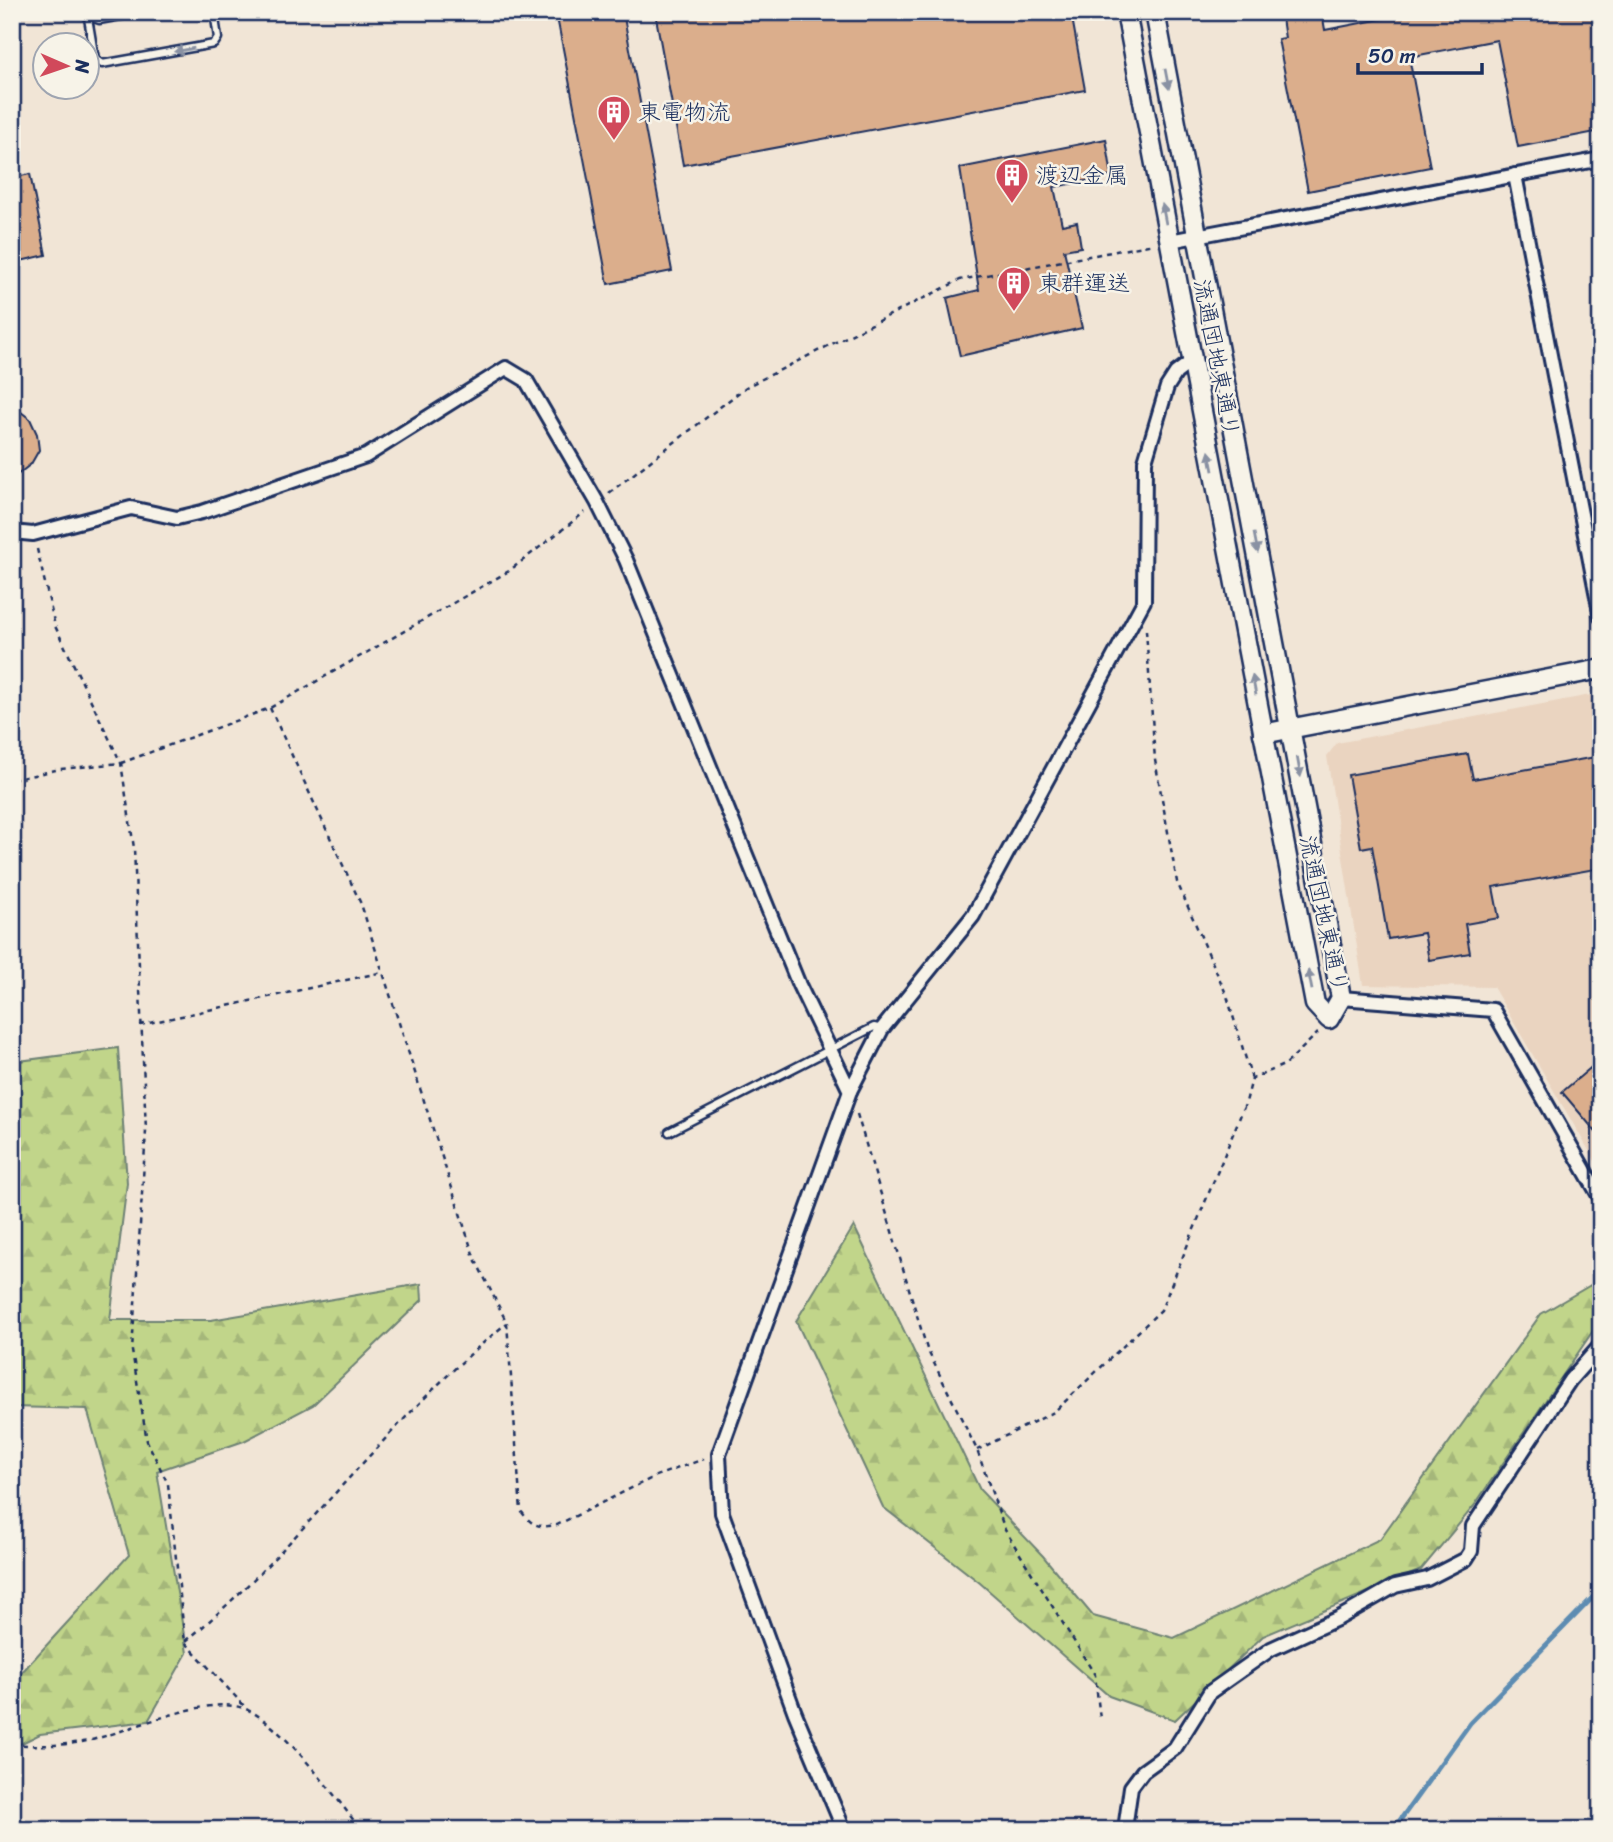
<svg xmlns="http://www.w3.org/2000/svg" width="1613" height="1842" viewBox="0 0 1613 1842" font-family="Sriracha,'Klee One',sans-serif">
<defs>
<pattern id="forest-firs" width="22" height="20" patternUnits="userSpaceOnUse" patternTransform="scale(1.75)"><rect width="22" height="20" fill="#c1d58a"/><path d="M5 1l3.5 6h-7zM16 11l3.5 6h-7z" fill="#a5b77a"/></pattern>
</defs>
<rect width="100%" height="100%" fill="#f1e5d6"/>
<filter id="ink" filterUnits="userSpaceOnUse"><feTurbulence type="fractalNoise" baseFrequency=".0143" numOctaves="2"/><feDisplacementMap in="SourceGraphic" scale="14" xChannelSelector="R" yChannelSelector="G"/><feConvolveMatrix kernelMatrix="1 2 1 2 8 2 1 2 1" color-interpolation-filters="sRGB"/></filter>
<g filter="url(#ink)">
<!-- built -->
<path fill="#ead4c0" d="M1601,693v478l-108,-184 -130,-2 -36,-229 10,-13z"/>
<!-- forest -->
<g fill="url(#forest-firs)" stroke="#6e8274" stroke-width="2">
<path d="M118,1048l9,135 -17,137h101l210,-36 1,16 -109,105 -69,36 -87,30 30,182 -39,68 -108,13 -28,14v-65l117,-128 -42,-146 -75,-2v-345z"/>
<path d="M854,1226l126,264 63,66 50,60 81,22 206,-99 161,-225 60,-35v40l-127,187 -53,64 -158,66 -88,84 -66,-24 -129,-113 -97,-76 -87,-186z"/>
</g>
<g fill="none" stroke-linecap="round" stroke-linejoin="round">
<!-- stream -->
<path stroke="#5d8cb2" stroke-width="5" d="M1393,1830l77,-107 131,-134"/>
</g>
<!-- building -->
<g fill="#dbae8c" stroke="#1b2f5e" stroke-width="2">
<path d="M556,12h67l49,259 -64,13z"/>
<path d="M655,12h416l14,78 -402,75z"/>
<path d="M1281,12h41l3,18 92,-18h184v119l-83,16 -21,-107 -88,17 21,110 -122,24 -30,-152 7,-1z"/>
<path d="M1106,139l6,37 -58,11 8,38 15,-3 4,25 -17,3 18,78 -122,28 -13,-58 32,-8 -19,-122z"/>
<path d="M30,174l16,81 -34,8v-85z"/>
<path d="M12,405l18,14 7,15 2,16 -8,14 -19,15z"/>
<path d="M1468,754l5,25 128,-23v112l-108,19 6,31 -34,6 5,29 -41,7 -5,-27 -36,6 -16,-93 -11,2 -13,-73z"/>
<path d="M1601,1059v79l-39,-46z"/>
</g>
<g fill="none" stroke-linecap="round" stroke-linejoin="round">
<defs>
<g id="lane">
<path d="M87,12l8,47 7,5 112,-20 4,-6 -4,-26"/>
<path d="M87,15l12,5 44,-8"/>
<path d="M669,1132l205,-105 8,2"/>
</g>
<g id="street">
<path d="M1515,175l86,442"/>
<path d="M1170,241l431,-82"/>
<path d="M12,532l21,2 98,-26 46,10 25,-6 164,-56 140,-88 20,12 71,122 29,58 173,425 51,106 -131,363 3,59 73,200 49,117"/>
<path d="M1341,998l152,12 108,189"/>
<path d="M850,1091l32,-62 91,-113 171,-315 1,-140 22,-74 9,-14 16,-12"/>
<path d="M1129,1830l-3,-8 5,-35 12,-16 32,-23 35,-56 61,-43 68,-31 56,-32 32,-7 39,-20 5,-8 2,-25 97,-146 31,-35"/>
</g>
<g id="secondary">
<path d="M1126,12l189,992 14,15 12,-21 -186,-986"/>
<path d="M1263,734l338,-65"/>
</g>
</defs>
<!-- lane casing -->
<use href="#lane" stroke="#1b2f5e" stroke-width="11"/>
<!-- street casing -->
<use href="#street" stroke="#1b2f5e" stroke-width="18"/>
<!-- secondary casing -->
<use href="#secondary" stroke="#1b2f5e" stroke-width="23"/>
<!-- path -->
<g stroke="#1b2f5e" stroke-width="2.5" stroke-dasharray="5 5" stroke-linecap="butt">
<path d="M609,493l137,-106 214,-107 194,-36"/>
<path d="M37,549l18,77 66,137 13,85 12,283 -14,220 15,90 21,43 17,158 62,67"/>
<path d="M1146,630l9,130 22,122 50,114 25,83"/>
<path d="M270,708l91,196 113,353 33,66 14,188c11,15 17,17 36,14l99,-49 48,-17"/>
<path d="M12,780l48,-11 61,-6 149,-55 239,-137 76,-59"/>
<path d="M140,1025l243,-53"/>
<path d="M857,1114l70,235 50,101 28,80 90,145 5,44"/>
<path d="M977,1450l77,-38 107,-102 85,-208 6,-23 34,-15 32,-31"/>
<path d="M186,1641c116,-96 203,-223 321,-318"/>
<path d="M12,1744c23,2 47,2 70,-2 41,-7 127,-51 166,-32 36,17 88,87 113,120"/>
<path d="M1596,1830l5,-5"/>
</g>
<!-- lane -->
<use href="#lane" stroke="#f7f3e8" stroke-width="6"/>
<!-- street -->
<use href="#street" stroke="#f7f3e8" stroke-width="12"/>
<!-- secondary -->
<use href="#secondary" stroke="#f7f3e8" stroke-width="18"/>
</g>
<!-- one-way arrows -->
<defs><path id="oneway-solid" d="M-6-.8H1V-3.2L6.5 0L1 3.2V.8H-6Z" transform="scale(1.75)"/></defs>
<g fill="#8991a3">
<use href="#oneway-solid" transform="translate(184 50) rotate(170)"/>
<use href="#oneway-solid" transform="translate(1167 79) rotate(79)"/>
<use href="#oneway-solid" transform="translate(1164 214) rotate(-101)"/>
<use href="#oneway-solid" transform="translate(1211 461) rotate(-101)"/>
<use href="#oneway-solid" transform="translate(1256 543) rotate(79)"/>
<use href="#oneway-solid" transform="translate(1254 685) rotate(-101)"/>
<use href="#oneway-solid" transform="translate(1299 767) rotate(80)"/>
<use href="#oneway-solid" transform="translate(1310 980) rotate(-101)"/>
</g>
</g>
<!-- icons -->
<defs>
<symbol id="building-pin" viewBox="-11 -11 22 30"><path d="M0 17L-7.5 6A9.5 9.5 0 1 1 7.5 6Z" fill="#d1495b" stroke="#f7f3e8"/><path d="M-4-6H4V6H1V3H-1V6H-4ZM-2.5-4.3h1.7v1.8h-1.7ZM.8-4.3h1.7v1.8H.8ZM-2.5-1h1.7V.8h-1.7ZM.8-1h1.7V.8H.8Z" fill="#fff"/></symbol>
</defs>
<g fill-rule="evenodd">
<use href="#building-pin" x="595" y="93" width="38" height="52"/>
<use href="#building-pin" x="993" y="156" width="38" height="52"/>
<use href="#building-pin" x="995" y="264" width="38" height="52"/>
</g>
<g text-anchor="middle" stroke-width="5" stroke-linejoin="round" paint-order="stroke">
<!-- poi labels -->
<g font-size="23" fill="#1b2f5e" stroke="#f7f3e8" text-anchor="start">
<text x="638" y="120">東電物流</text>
<text x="1036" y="183">渡辺金属</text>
<text x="1038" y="291">東群運送</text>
</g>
<!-- street labels -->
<g font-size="23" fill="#1b2f5e" stroke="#f7f3e8">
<text transform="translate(1217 358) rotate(79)" y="8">流通団地東通り</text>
<text transform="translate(1324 914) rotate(78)" y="8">流通団地東通り</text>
</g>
</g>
<!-- margin -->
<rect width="1613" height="1842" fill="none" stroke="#f7f3e8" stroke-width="42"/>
<rect x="21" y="21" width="1571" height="1800" fill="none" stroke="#1b2f5e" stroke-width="2.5" filter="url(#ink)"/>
<!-- north arrow -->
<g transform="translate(66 66) rotate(92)"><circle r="33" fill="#f7f3e8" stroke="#9fa5b1" stroke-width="2"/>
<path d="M0-5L12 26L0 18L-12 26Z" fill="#d1495b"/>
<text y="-10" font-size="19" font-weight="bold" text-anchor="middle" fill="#1b2f5e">N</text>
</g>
<!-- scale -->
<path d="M1358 63v10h124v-10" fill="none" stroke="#1b2f5e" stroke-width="3.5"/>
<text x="1368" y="63" font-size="21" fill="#1b2f5e" stroke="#f7f3e8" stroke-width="5" paint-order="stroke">50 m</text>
</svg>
